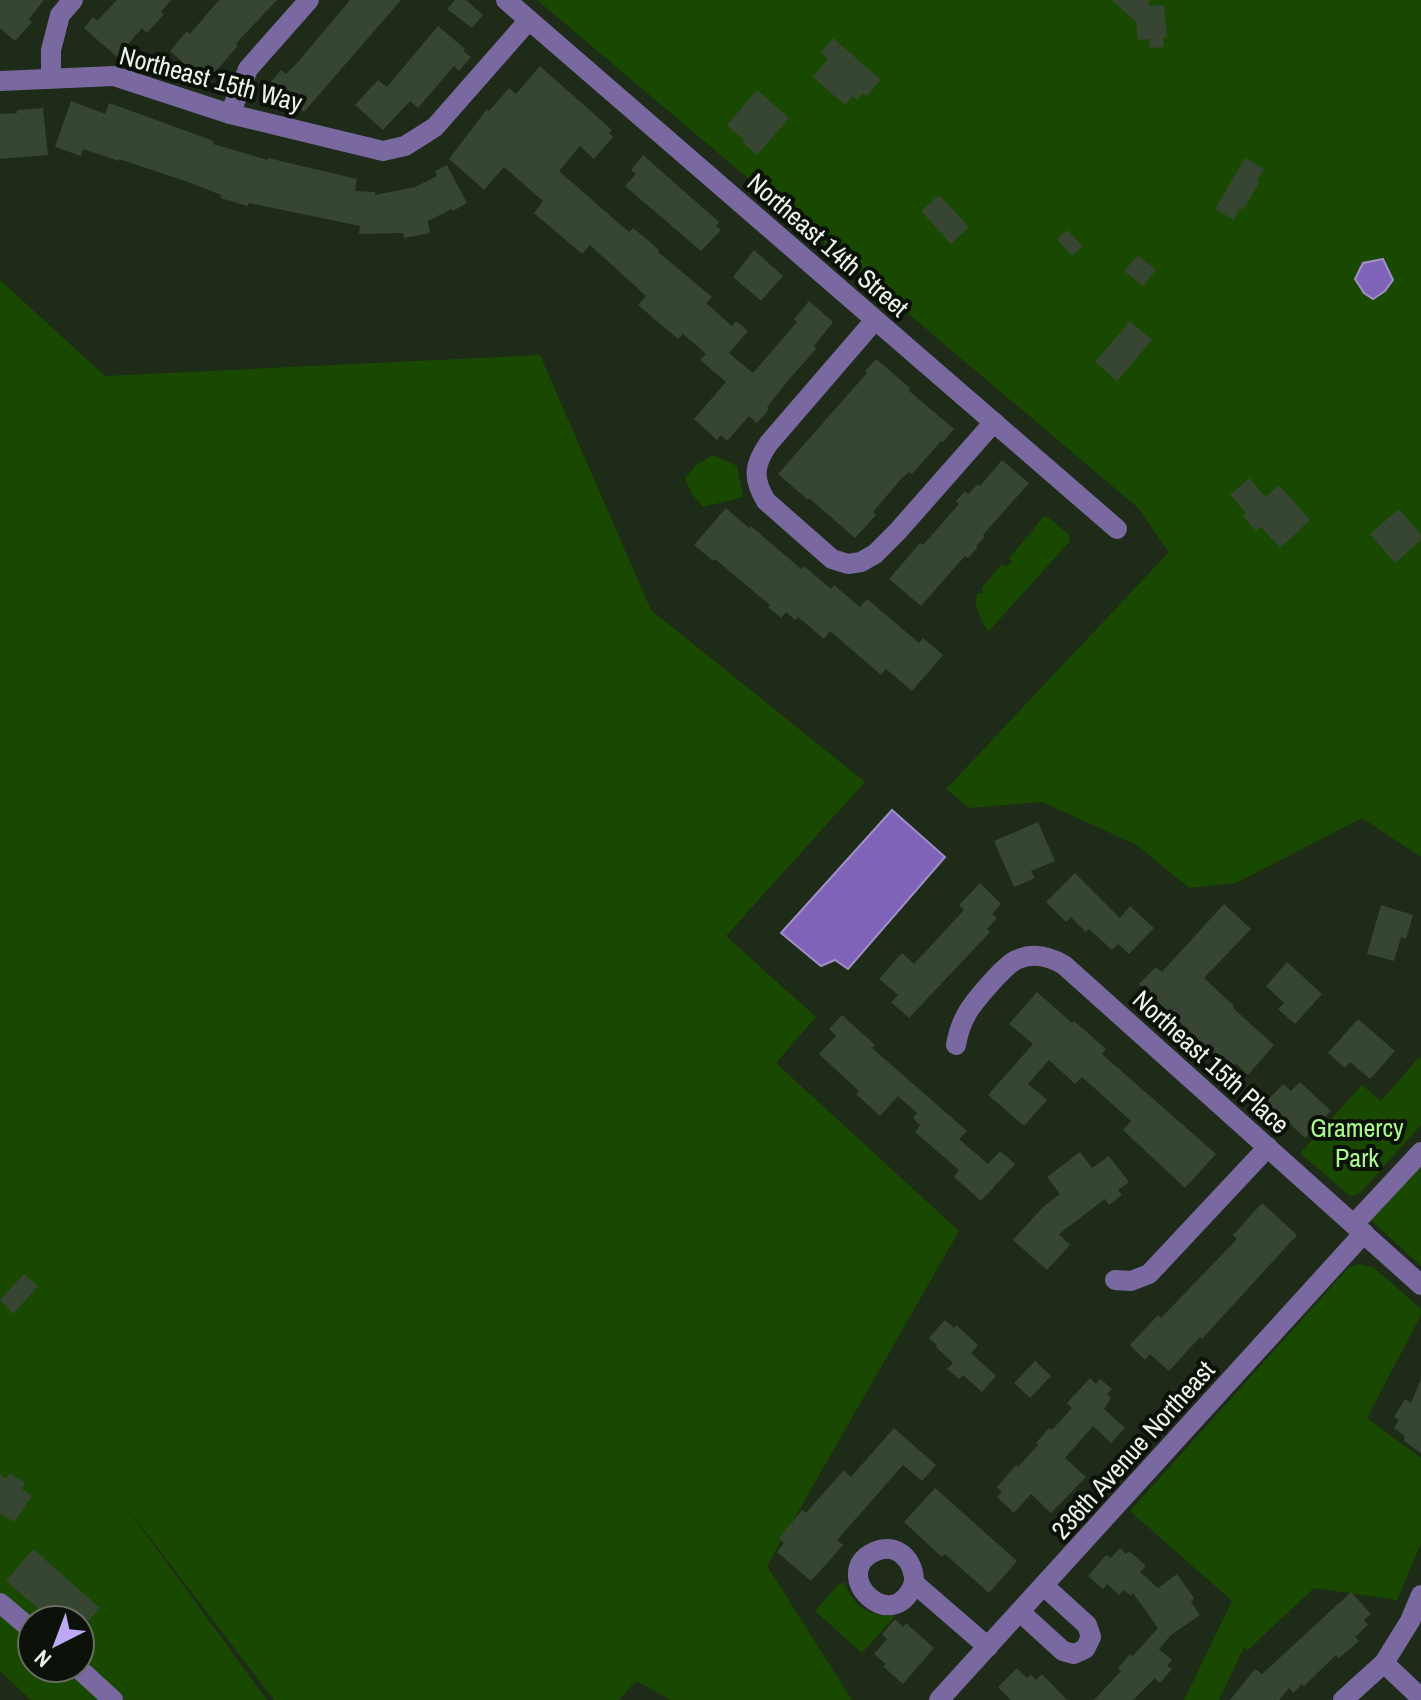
<svg xmlns="http://www.w3.org/2000/svg" width="1421" height="1700" viewBox="0 0 1421 1700" font-family="'Archivo Narrow',sans-serif">
<rect width="100%" height="100%" fill="#1d2b18"/>
<!-- green -->
<g fill="#194900" fill-rule="evenodd">
<path d="M537,0h884v857l-59,-39 -126,65 -47,5 -52,-43 -95,-43 -73,6 -23,-19 223,-237 -32,-45z"/>
<path d="M0,280l105,96 435,-21 111,255 214,172 -139,154 90,81 -40,46 183,168 -192,335 85,134h-181l-35,-19 -17,19h-345l-156,-204 149,204h-236l-31,-29zM32,1620h48v48h-48z"/>
<path d="M713,455l24,11 6,31 -40,10 -11,-13 -7,-15 10,-13z"/>
<path d="M1043,517h5l21,18 1,6 -82,91c-5,-12 -17,-27 -10,-39h4l1,-3 -2,-1 21,-25 4,3 6,-6 -3,-3 23,-27h3l-1,-3z"/>
<path d="M1419,1057l2,2v66l-61,68 -7,3 -4,-1 -49,-42 62,-68 19,16z"/>
<path d="M1421,1166v100l-50,-46z"/>
<path d="M1358,1264l15,3 48,42v6l-54,103 54,40v85l-24,57 -83,-12 -66,62 -4,-3 -25,53h-35l48,-99 -102,-90 218,-243z"/>
<path d="M844,1582c11,26 23,33 51,34l-33,37 -47,-42 23,-26z"/>
</g>
<!-- water -->
<g fill="#7f63b8" stroke="#a08fc7" stroke-width="2">
<path d="M1383,259l10,21 -8,11 -12,8 -9,-6 -9,-14 8,-16z"/>
<path d="M892,810l53,47 -97,112 -13,-9 -14,6 -40,-33z"/>
</g>
<!-- building -->
<g fill="#374632">
<path d="M0,0h44l-15,19 3,3 -17,19 -15,-13z"/>
<path d="M117,0h54l-10,12 3,2 -17,19 -5,-5 -25,29 -33,-29 9,-11 4,4z"/>
<path d="M219,0h58l-35,37 -6,7 2,2 -3,3 -29,34 -36,-32 17,-20 3,3z"/>
<path d="M350,0h51l-97,112 -34,-29 11,-13 5,4 12,-12z"/>
<path d="M455,0h11l17,15 -11,13 -25,-19z"/>
<path d="M1112,0h37v6l15,-1 3,32 -4,1 1,9 -14,1 -1,-9 -11,1 -2,-18z"/>
<path d="M438,26l27,23 -2,2 8,6 -12,14 -5,-5 -36,42 -8,-7 -27,29 -28,-25 23,-25 9,7z"/>
<path d="M833,38l48,42 -14,16 -4,-3 -6,7 -4,-4 -8,9 -32,-28 15,-18 -7,-6z"/>
<path d="M540,66l72,64 -3,3 4,4 -19,22 -14,-13 -21,25 70,61 4,-4 16,13 10,9 -1,2 54,45 -6,6 26,23 4,-5 12,10 -19,22 24,20 44,-51 -3,-3 15,-18 24,21 -19,24 2,3 -25,28 -24,30 2,2 -12,14 -8,-7 -22,25 -6,-6 -4,5 -23,-21 32,-37 -26,-22 6,-6 -23,-20 -5,5 -40,-34 8,-9 -56,-51 -8,9 -48,-41 9,-12 -39,-34 -20,23 -35,-31 38,-50 2,2 20,-23 7,6z"/>
<path d="M757,90l32,28 -32,37 -15,-13 2,-2 -17,-15z"/>
<path d="M71,101l34,13 4,-11 105,38 -1,3 55,16v-2l89,21 -2,12 20,1v3l40,-8 22,-11 -2,-5 12,-6 20,38 -14,8 -1,-2 -24,12 2,12 -26,5 -1,-5 -44,1 1,-8 -111,-23 -1,3 -28,-8 1,-3 -33,-13 -69,-23v2l-36,-12 -2,7 -26,-9z"/>
<path d="M43,108l5,47 -48,4v-45l17,-1v-3z"/>
<path d="M643,155l76,67 -3,4 5,4 -20,21 -76,-65 11,-12 -5,-4z"/>
<path d="M1245,158l19,11 -7,12 2,2 -16,27 -3,-2 -6,12 -19,-11z"/>
<path d="M939,195l30,32 -18,17 -30,-33z"/>
<path d="M1067,230l16,16 -11,10 -15,-17z"/>
<path d="M754,250l29,26 -22,25 -28,-24z"/>
<path d="M1138,255l18,15 -13,16 -19,-15z"/>
<path d="M1130,321l22,19 -35,41 -22,-19z"/>
<path d="M876,359l34,29 -2,2 46,39 -11,13 -2,-1 -29,33 -3,-2 -7,6 -29,34 3,3 -21,23 -46,-40 -1,2 -30,-26 89,-101 -2,-2z"/>
<path d="M1002,460l27,23 -46,52 2,2 -9,9 2,1 -10,11 -3,-2 -44,50 -32,-27 31,-36 3,2 36,-41 -3,-3 9,-10 3,3 10,-10 2,2z"/>
<path d="M1249,478l17,19 13,-12 31,35 -30,28 -19,-21 -5,4 -13,-15 3,-3 -16,-18z"/>
<path d="M726,508l23,20 2,-2 50,43 3,-3 27,23 3,-4 26,22 7,-8 52,44 4,-5 20,17 -31,36 -26,-22 -5,6 -51,-44 -6,8 -26,-22 -3,3 -9,-8 -5,6 -13,-11 2,-2 -30,-25 -25,-21 -2,2 -19,-16z"/>
<path d="M1399,509l22,26v5l-26,23 -25,-29z"/>
<path d="M1038,822l17,39 -24,10 4,7 -21,9 -20,-46z"/>
<path d="M1075,873l45,45 10,-12 24,22 -25,26 -11,-10 -6,6 -23,-21 -3,3 -15,-15 -5,5 -20,-20z"/>
<path d="M980,883l21,21 -9,10 5,4 -10,11 3,3 -81,86 -18,-16 7,-7 -19,-16 23,-26 12,11 50,-54 -5,-5z"/>
<path d="M1224,904l27,25 -47,49 30,28 -1,2 41,37 -26,30 -13,-12 -5,6 -91,-85 17,-17 6,5z"/>
<path d="M1381,905l32,10 -7,24 -5,-2 -7,24 -27,-7z"/>
<path d="M1287,962l35,32 -27,30 -17,-15 6,-6 -18,-17z"/>
<path d="M1037,992l35,31 2,-2 32,28 -4,5 114,100 -31,34 -62,-58 8,-9 -49,-44 -7,7 -26,-24 -21,24 19,16 -23,26 -36,-31 45,-51 -24,-20z"/>
<path d="M842,1015l33,30 -3,3 95,83 -8,8 29,25 12,-13 15,13 -34,37 -27,-24 5,-7 -44,-38 5,-7 -7,-7 4,-5 -19,-17 -18,20 -24,-22 3,-3 -40,-37 17,-18 -7,-7z"/>
<path d="M1358,1019l37,32 -25,28 -20,-17 -5,6 -17,-15z"/>
<path d="M1300,1082l31,29 -26,27 -39,-36 17,-18 8,7z"/>
<path d="M1080,1152l12,16 17,-12 20,26 -11,8 4,5 -13,10 -4,-6 -46,35 11,11 -23,25 -34,-30 29,-32 18,-14 -13,-17z"/>
<path d="M1262,1203l35,32 -95,104 -2,-2 -31,34 -19,-17 -5,6 -15,-15 28,-30 3,3 76,-79 -4,-4z"/>
<path d="M24,1274l14,12 -25,28 -13,-14z"/>
<path d="M945,1320l9,8 2,-3 22,20 -7,8 25,23 -14,16 -19,-17 -4,4 -12,-10 6,-6 -17,-16 1,-2 -8,-7z"/>
<path d="M1035,1361l16,15 -21,22 -16,-15z"/>
<path d="M1090,1378l6,6 4,-5 12,10 -5,5 4,4 -7,11 21,19 -14,15 -18,-17 -28,32 21,19 -35,36 -20,-19 -17,19 -17,-16 5,-5 -5,-5 19,-22 2,2 20,-22 -2,-2 13,-15 3,2 20,-22 -5,-5z"/>
<path d="M1421,1379v74l-17,-12 1,-5 -11,-8 5,-8 -5,-3 11,-18 6,4z"/>
<path d="M894,1428l42,37 -14,16 -19,-16 -66,75 6,5 -32,36 -34,-29 7,-9 -5,-5 23,-28 4,3 38,-43 7,7z"/>
<path d="M10,1473l15,10 -3,6 10,7 -18,26 -14,-9v-39l6,5z"/>
<path d="M935,1488l82,73 -28,32 -44,-39 -3,3 -38,-35z"/>
<path d="M1120,1548l6,6 3,-3 17,15 -6,6 18,16 19,-14 17,24 -3,4 9,13 -29,20 -12,14 13,11 -5,6 5,3 -12,14 -5,-5 -22,22h-39l27,-29 -3,-3 12,-14 3,2 25,-28 -25,-35 -2,3 -7,-6 -5,5 -12,-11 -4,5 -15,-13 18,-21 5,3z"/>
<path d="M33,1549l67,59 -11,12h-37l-46,-39z"/>
<path d="M1351,1592l20,22 -7,6 4,5 -13,12 4,4 -20,17 -3,-3 -32,31 -2,-2 -9,9 -4,-5 -10,12h-49l25,-31 7,5z"/>
<path d="M895,1619l8,8 3,-4 28,25 -31,36 -20,-18 3,-2 -12,-10 13,-15 -5,-5z"/>
<path d="M1017,1668l10,10 4,-3 5,5 6,-6 25,26h-56l-13,-13z"/>
</g>
<g fill="none" stroke-linecap="round" stroke-linejoin="round">
<!-- minor -->
<g stroke="#7969a0" stroke-width="20">
<path d="M506,0l611,529"/>
<path d="M51,78v-28l9,-35 13,-15"/>
<path d="M0,81l114,-5 116,38 153,37 22,-5 30,-19 94,-107"/>
<path d="M230,114l18,-45 61,-69"/>
<path d="M875,320l-106,123c-15,21 -17,35 -3,58l66,58 16,5 13,-2 14,-8 23,-23 96,-109"/>
<path d="M956,1045c2,-12 6,-24 13,-35 8,-12 35,-44 47,-50 17,-8 33,-4 48,5l357,320"/>
<path d="M1354,1224l67,-72"/>
<path d="M1115,1280l16,1 18,-7 119,-127"/>
<path d="M914,1583c-21,56 -86,-9 -40,-31 23,-11 41,9 40,31l74,64"/>
<path d="M0,1603l32,27"/>
<path d="M1020,1612l43,39 11,3 11,-5 6,-12 -4,-12 -43,-39"/>
<path d="M1384,1663l37,35"/>
<path d="M78,1668l35,32"/>
<path d="M939,1700l425,-467"/>
<path d="M1343,1700l41,-37 26,-42 11,-26"/>
</g>
</g>
<g text-anchor="middle" stroke-width="8" stroke-linejoin="round" paint-order="stroke">
<!-- street labels -->
<g font-size="26" fill="#ecf5e9" stroke="#0c1209">
<text transform="translate(211 79) rotate(15)" y="9">Northeast 15th Way</text>
<text transform="translate(828 245) rotate(41)" y="9">Northeast 14th Street</text>
<text transform="translate(1211 1062) rotate(42)" y="9">Northeast 15th Place</text>
<text transform="translate(1133 1450) rotate(-48)" y="9">236th Avenue Northeast</text>
</g>
<!-- park labels -->
<g font-size="26" fill="#aaf98e" stroke="#0c1209">
<text x="1357" y="1137">Gramercy<tspan x="1357" dy="30">Park</tspan></text>
</g>
</g>
<!-- north arrow -->
<g transform="translate(56 1644) rotate(222)"><circle r="38" fill="#0c1209" stroke="#666d63" stroke-width="2"/>
<path d="M0-6L14 30L0 20L-14 30Z" fill="#bea9f4"/>
<text y="-12" font-size="22" font-weight="bold" text-anchor="middle" fill="#ecf5e9">N</text>
</g>
</svg>
